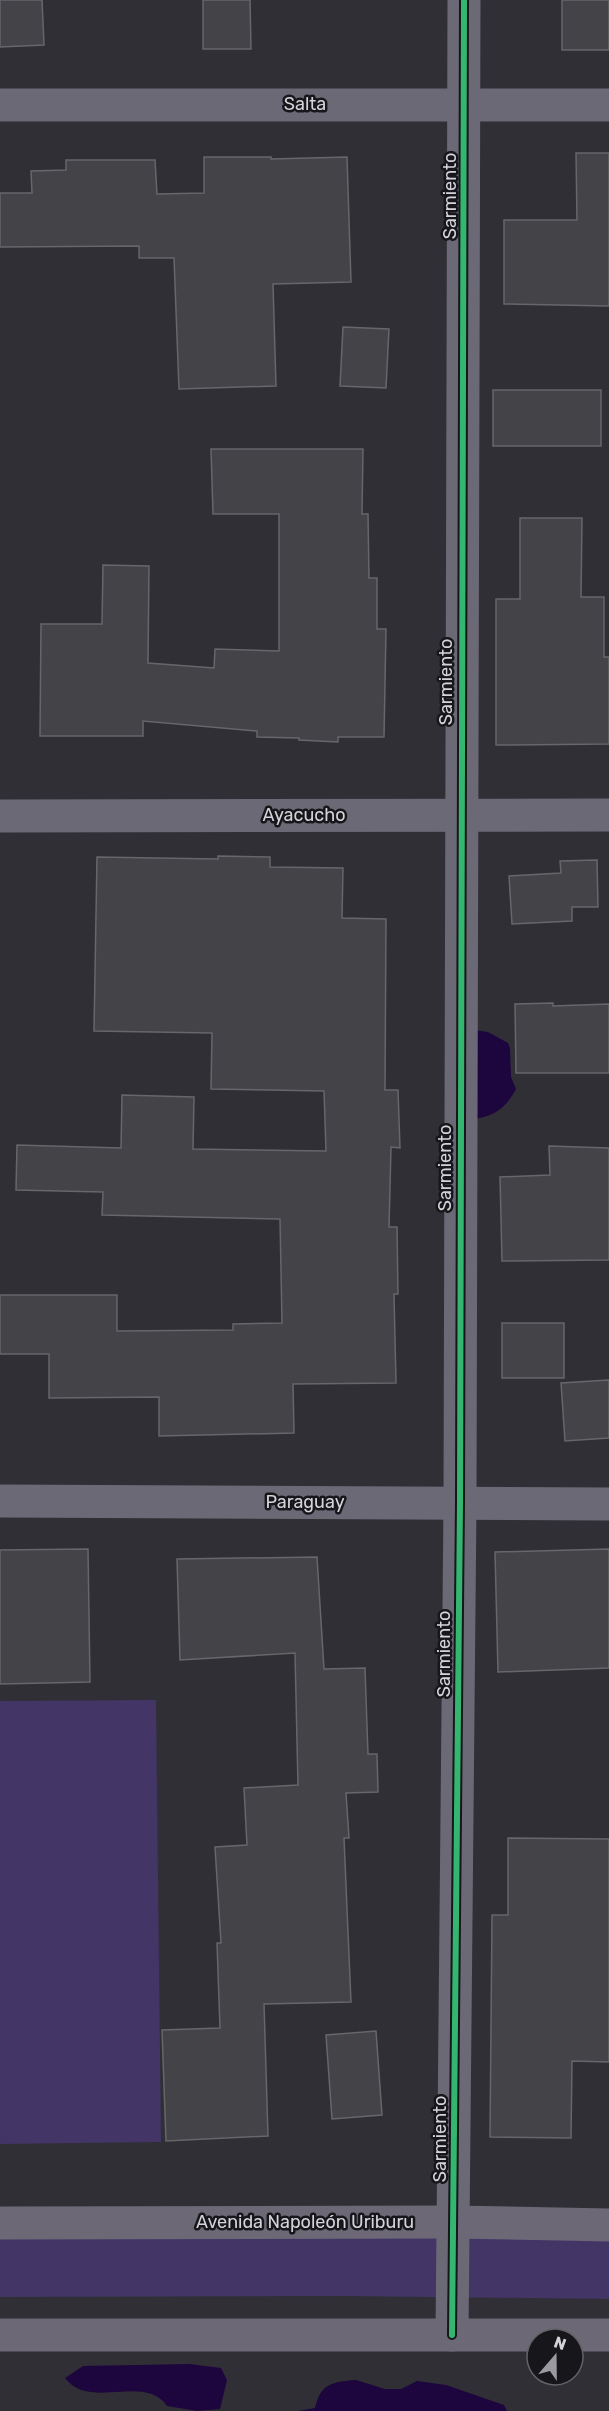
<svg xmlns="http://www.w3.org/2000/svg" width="609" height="2411" viewBox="0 0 609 2411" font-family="Rubik,sans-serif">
<rect width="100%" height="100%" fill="#302f35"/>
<!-- green -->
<g fill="#433566">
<path d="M156,1700l5,442 -161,2v-443z"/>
<path d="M0,2238h609v61l-264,-3 -345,1z"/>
</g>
<!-- water -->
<g fill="#1d053d">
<path d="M466,1029l22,3 20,11 2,5 1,29 5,12c-10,19 -23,29 -45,30z"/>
<path d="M189,2364l32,4 6,12 -7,29 -23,2 -30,-5c-23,-33 -77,5 -102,-28l18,-12z"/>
<path d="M356,2380l29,9h16l16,-8 29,4 58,20 3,6h-209l17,-3c6,-25 17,-26 41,-28z"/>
</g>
<!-- building -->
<g fill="#444348" stroke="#67666b" stroke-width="1.5">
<path d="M0,0h42l2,45 -44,2z"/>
<path d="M203,0h47l1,49h-48z"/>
<rect x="562" y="0" width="47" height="50"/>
<path d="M576,153h33v153l-105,-2v-84h73z"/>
<path d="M204,157h67v2l76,-2 4,125 -78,2 3,102 -97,3 -5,-131h-35v-12l-139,1v-54h32l-1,-22 35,-1v-10h89l2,34 47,-1z"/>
<path d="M343,327l46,2 -3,59 -46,-2z"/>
<rect x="493" y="390" width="108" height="56"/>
<path d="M211,449h152l-1,65h6l1,64h8v51h9l-2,108h-46v5l-39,-2v-2l-42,-1v-6l-114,-10v15h-103l1,-112h61l1,-59 46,1 -1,97 66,5 1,-19 64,2v-137h-66z"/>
<path d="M520,518h62l-1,79h23v60h5v87l-113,1v-146h24z"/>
<path d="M218,856l52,1v10l73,1 -1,50 44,1 -1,171h13l2,58 -9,-1 -2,80h8l1,67h-4l2,89 -103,1 1,49 -135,3v-39l-110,1v-44h-49v-59h117v36l116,-1v-6l49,-1 -2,-104 -178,-4 1,-23 -87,-2 1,-45 104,3 1,-53 72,2 -1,52 133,2 -2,-60 -113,-2 1,-56 -118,-2 3,-174 121,2z"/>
<path d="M597,860l1,47h-26v14l-60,3 -3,-48 52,-3 -1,-12z"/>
<path d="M553,1003v3l56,-2v69h-93l-1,-69z"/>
<path d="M549,1146l60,2v112l-107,1 -2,-84 50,-2z"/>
<rect x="502" y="1323" width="62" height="55"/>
<path d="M609,1380v58l-44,3 -4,-58z"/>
<path d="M88,1549l2,133 -90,2v-134z"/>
<path d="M609,1549v119l-111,4 -3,-120z"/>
<path d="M317,1557l7,112 41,-1 3,86h9l1,38 -32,1 3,45h-5l7,164 -87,2 4,132 -102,5 -4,-111 58,-2 -3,-85h4l-6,-96 32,-2 -3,-57 54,-3 -3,-132 -115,7 -3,-101z"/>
<path d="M508,1838l101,1v223l-37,-1 -1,77 -81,-1 2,-222h16z"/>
<path d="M376,2031l6,84 -50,4 -6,-84z"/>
</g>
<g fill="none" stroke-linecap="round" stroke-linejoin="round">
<!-- minor -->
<g stroke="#6c6976" stroke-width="33">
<path d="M0,105h609"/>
<path d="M0,816l609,-1"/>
<path d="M0,1501l609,3"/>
<path d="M452,2335l8,-832 4,-1503"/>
</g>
<!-- major -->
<g stroke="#6c6876" stroke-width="33">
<path d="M0,2223l454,-1 155,3"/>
<path d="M0,2335h609"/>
</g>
<defs>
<path id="cycleway" d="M452,2335l8,-832 4,-1503"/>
</defs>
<!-- cycleway casing -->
<use href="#cycleway" stroke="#17161a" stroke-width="10"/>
<!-- cycleway -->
<use href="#cycleway" stroke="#33b770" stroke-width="6"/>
</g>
<g text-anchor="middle" stroke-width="5" stroke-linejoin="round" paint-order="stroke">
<!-- street labels -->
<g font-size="18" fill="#d4d3da" stroke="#17161a">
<text x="305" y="110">Salta</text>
<text transform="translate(450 196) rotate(-90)" y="6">Sarmiento</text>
<text transform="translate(446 682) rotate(-90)" y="6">Sarmiento</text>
<text x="304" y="821">Ayacucho</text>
<text transform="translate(445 1168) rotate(-90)" y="6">Sarmiento</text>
<text x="305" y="1508">Paraguay</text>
<text transform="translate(444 1654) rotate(-90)" y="6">Sarmiento</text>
<text transform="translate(440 2139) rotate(-90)" y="6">Sarmiento</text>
<text x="305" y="2228">Avenida Napoleón Uriburu</text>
</g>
</g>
<!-- north arrow -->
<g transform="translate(555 2357) rotate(20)"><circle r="28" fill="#17161a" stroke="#636267" stroke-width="1.5"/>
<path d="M0-4.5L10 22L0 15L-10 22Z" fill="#9b9aa0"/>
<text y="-9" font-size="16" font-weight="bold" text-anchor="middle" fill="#d4d3da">N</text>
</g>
</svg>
